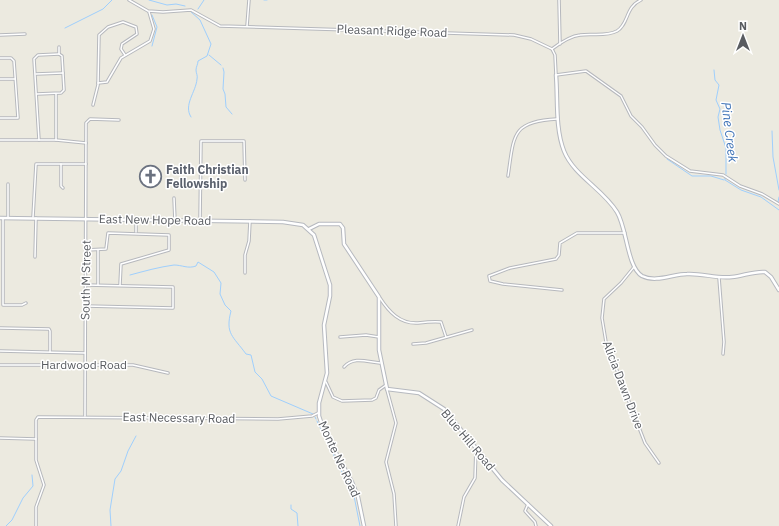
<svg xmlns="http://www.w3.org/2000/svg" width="779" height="526" viewBox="0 0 779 526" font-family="'IBM Plex Sans',sans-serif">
<rect width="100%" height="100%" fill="#eceae0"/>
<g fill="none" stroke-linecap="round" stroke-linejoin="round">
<!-- stream -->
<g stroke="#9fcffd" stroke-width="1">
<path d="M149,0l18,5 9,-1 9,2"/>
<path d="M264,0h3"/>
<path d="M198,9l6,-9"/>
<path d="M190,11l10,9 11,24 -4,12 -9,5c0,3 -2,6 -2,9 0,3 2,6 1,9 -1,13 -14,26 -6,38"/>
<path d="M65,28l38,-19 9,-9"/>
<path d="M152,46l5,-19 -5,-12"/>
<path d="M209,55l12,10"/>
<path d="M223,68l1,4 -1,17 2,5 1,13 6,7"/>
<path d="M714,70l1,10 4,5 -3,15 4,9 -2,8 2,13 6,18v26"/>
<path d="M772,131l1,26 6,33"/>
<path d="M667,159l25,17h19l13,4"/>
<path d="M725,178v2l16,10 20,7 18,13"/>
<path d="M778,202l1,-5"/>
<path d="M130,275c15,-4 29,-8 44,-10 8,0 14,4 22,1l2,-4 16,10 7,11 -1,11 5,11 6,6c-6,23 2,25 15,43l5,1 4,17 7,7 9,17 42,18"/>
<path d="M315,417l1,2"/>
<path d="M317,421l25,51 10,14 8,40"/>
<path d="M291,505v4l6,4 1,13"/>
<path d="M6,526l6,-6 11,-22 10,-12 -1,-11"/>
<path d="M111,526l-1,-16 5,-31 6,-8 7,-20 8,-15"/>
</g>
<defs>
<g id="street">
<path d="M129,0l19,11 15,1 28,-2 29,16 294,9 17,4 21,10c8,-6 18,-13 28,-14 11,-2 26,2 37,-4 12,-7 8,-24 24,-31"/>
<path d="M559,0l1,44"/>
<path d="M247,26l2,-26"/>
<path d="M0,35l25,-1"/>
<path d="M552,49l3,6 1,20 30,-4 35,25 10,20 11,11 13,18 11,11 24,15 33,4 17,11 22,8 17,10"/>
<path d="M0,58h11l3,3 4,57h-18"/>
<path d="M36,74l27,-1"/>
<path d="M0,79h15"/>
<path d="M98,83l9,-1 14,-24 29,-17 4,-12 -5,-17"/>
<path d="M37,94l24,-1 3,-3 -2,-34 -3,-2v-7"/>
<path d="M56,94v46"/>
<path d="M93,105l5,-20 1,-50 9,-8 15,-5 13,5 1,7 -15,10 -1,5 4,6"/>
<path d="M0,140h56l30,3"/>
<path d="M39,140l-5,-81 4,-4 21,-1"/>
<path d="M61,164v22l2,2"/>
<path d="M200,171h45"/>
<path d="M508,176c6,-40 3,-55 49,-57"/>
<path d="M8,184v34"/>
<path d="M174,198l1,23"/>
<path d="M33,217l3,-53h50"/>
<path d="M3,218v87h19l4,-2"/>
<path d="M200,221l1,-80h43l1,39"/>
<path d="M136,232v-12"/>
<path d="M86,250l20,-1 2,-16 61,2v15l-48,14 -1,21"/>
<path d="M35,257l1,-39"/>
<path d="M634,267l-13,16 -17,16 -2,19 4,24 39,101 14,20"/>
<path d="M245,273v-18l4,-14 1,-20"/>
<path d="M719,278l5,64 -1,12"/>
<path d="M98,285v-35"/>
<path d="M562,290l-59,-6 -13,-3 -1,-5 21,-8 46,-9 3,-4 1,-12 17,-10h48"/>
<path d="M380,298c9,14 20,26 38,25 8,-1 16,-2 23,-1l5,15"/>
<path d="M86,306l87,2v-21l-87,-2"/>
<path d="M0,328l49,1 1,2v21"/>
<path d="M340,337l26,-2 13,2"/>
<path d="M413,344l13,-1 46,-13"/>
<path d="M0,351l85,2"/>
<path d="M0,365h133l35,8"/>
<path d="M344,367c10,-11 23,-5 36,-4"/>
<path d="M326,382l7,15 9,4 30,-1 4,-2 3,-8 7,-5"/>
<path d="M387,390l9,33 -10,39 8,32 2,32"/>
<path d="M85,416l1,-293 4,-4 29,1"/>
<path d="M0,438l36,1"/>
<path d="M528,504l-3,7 10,11 1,4"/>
<path d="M36,526v-19l8,-22 -8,-25v-40l2,-3 240,2 34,-3 6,-3"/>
<path d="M458,526l6,-29 11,-19 1,-30"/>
</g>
<g id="secondary">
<path d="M556,75c2,24 -1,53 8,76 10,25 39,38 53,61 10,16 10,55 25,64 14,7 31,-2 45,-2 15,-1 30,5 45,3 11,-1 22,-6 33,-5l6,5 8,13"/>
<path d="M0,218l283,4 20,3 11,10 16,50v11l-6,29 3,48 -8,30v13l5,15 28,51 6,15 6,29"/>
<path d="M309,229l10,-5h21l3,4 1,16 35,53v53l8,39 32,4 25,16 58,71 49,46"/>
</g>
</defs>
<!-- street casing -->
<use href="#street" stroke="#b6b8bd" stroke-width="3.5"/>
<!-- secondary casing -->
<use href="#secondary" stroke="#b6b9bf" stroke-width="4.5"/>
<!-- street -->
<use href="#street" stroke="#fff" stroke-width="1.5"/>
<!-- secondary -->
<use href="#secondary" stroke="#fff" stroke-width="2.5"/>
</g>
<!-- icons -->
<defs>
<symbol id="church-ring" viewBox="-11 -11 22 22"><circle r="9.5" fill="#fff" stroke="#6b7280" stroke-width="1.5"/><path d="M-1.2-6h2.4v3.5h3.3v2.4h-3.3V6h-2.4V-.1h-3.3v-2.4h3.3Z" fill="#6b7280"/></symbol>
</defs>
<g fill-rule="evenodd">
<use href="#church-ring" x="138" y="164" width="25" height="25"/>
</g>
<g text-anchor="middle" stroke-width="3" stroke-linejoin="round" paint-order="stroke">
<!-- street labels -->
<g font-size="12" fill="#595c61" stroke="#fff">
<text transform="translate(392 31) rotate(2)" y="4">Pleasant Ridge Road</text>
<text transform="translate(155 220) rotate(1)" y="4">East New Hope Road</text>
<text transform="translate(86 280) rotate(-89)" y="4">South M Street</text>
<text x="84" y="369">Hardwood Road</text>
<text transform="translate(623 385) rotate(69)" y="4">Alicia Dawn Drive</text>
<text transform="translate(179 418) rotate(1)" y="4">East Necessary Road</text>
<text transform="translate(468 440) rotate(50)" y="4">Blue Hill Road</text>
<text transform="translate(339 459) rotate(65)" y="4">Monte Ne Road</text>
</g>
<!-- worship labels -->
<g font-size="12" font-weight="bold" fill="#5b616d" stroke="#fff" text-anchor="start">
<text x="166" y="174">Faith Christian<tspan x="166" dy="14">Fellowship</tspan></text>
</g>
<!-- water labels -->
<g font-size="13" font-style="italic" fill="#4074b7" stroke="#fff">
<text transform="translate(730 132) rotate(83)" y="5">Pine Creek</text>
</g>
</g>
<!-- north arrow -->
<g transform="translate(743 36)" stroke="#ffffff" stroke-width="3" paint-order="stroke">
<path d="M0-3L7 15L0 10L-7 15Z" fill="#595c61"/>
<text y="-6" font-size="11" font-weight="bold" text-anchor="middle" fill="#595c61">N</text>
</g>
</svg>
